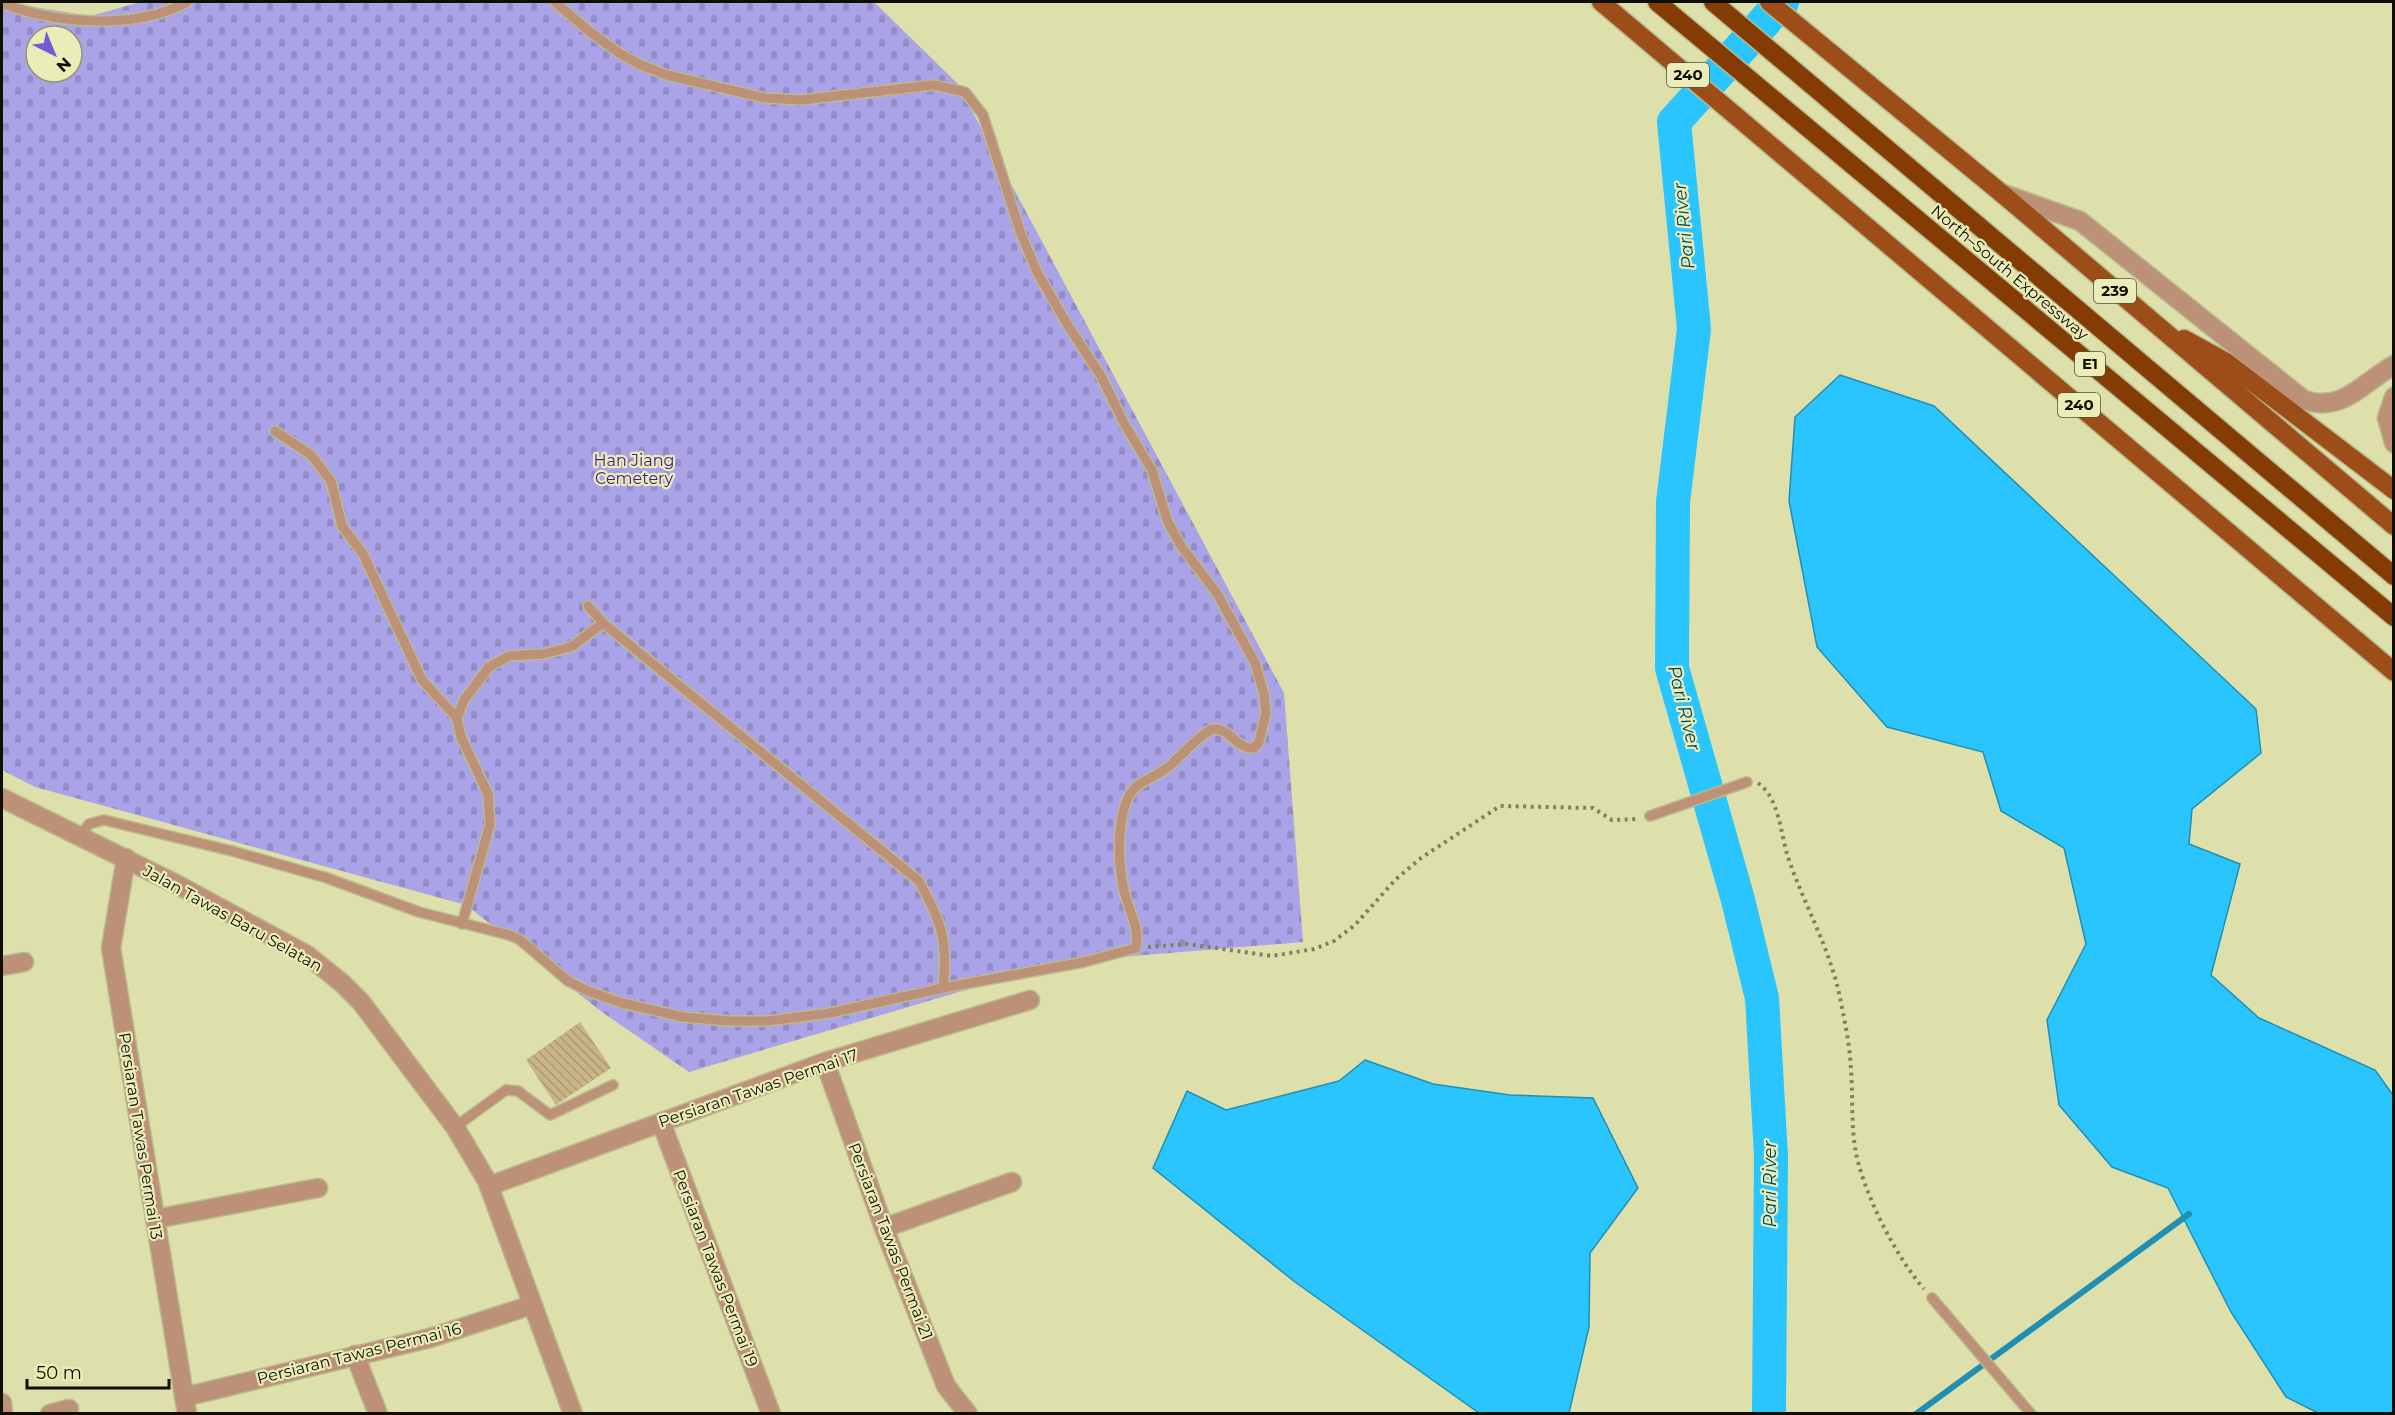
<svg xmlns="http://www.w3.org/2000/svg" width="2395" height="1415" viewBox="0 0 2395 1415" font-family="Montserrat,sans-serif">
<defs>
<pattern id="cemetery-stones" width="16" height="16" patternUnits="userSpaceOnUse" patternTransform="scale(1.5)"><rect width="16" height="16" fill="#aba3e8"/><path d="M2 7V4a2 2 0 0 1 4 0v3zM10 15v-3a2 2 0 0 1 4 0v3z" fill="#928bc5"/></pattern>
<pattern id="building-back-hatch" width="6" height="6" patternUnits="userSpaceOnUse" patternTransform="scale(1.5)"><rect width="6" height="6" fill="#c8b585"/><path d="M-1 5l2 2M0 0l6 6M5-1l2 2" fill="none" stroke="#ab9a71"/></pattern>
</defs>
<rect width="100%" height="100%" fill="#dee0ac"/>
<!-- cemetery -->
<path fill="url(#cemetery-stones)" fill-rule="evenodd" d="M2,2l88,14 51,-14h733l83,81 327,610 19,249 -243,20 -371,110 -87,-60 -136,-107 -431,-118 -33,-17zM36,36h36v36h-36z"/>
<!-- water -->
<g fill="#2ac5fe" stroke="#228eb2" stroke-width="1.5">
<path d="M1840,375l94,31 322,303 5,44 -69,56 -3,35 51,20 -29,111 48,43 116,52 18,25v318h-75l-32,-16 -55,-85 -63,-124 -56,-21 -53,-62 -12,-85 39,-76 -22,-96 -63,-37 -18,-59 -96,-25 -70,-80 -28,-146 6,-84z"/>
<path d="M1365,1060l68,24 77,11 83,3 45,90 -48,65 -1,74 -20,86h-90l-184,-131 -142,-114 34,-77 39,19 113,-29z"/>
</g>
<g fill="none" stroke-linecap="round" stroke-linejoin="round">
<!-- stream -->
<path stroke="#228eb2" stroke-width="6" d="M1916,1414l273,-200"/>
<!-- river -->
<path stroke="#2ac5fe" stroke-width="34" d="M1769,1414l2,-258 -9,-158 -24,-98 -66,-232 1,-166 21,-173 -20,-207 108,-120"/>
</g>
<!-- building -->
<path fill="url(#building-back-hatch)" d="M580,1022l31,46 -55,37 -30,-45z"/>
<g fill="none" stroke-linecap="round" stroke-linejoin="round">
<defs>
<g id="service">
<path d="M2,3c53,21 134,27 185,-1"/>
<path d="M275,431l36,24 20,26 11,45 21,28 59,126 35,38"/>
<path d="M588,606l15,17 316,258c23,44 29,57 24,107"/>
<path d="M1650,816l97,-34"/>
<path d="M80,836l9,-12 15,-4 128,31 95,27 92,34 90,23 10,4 49,42 20,10 34,12 61,14 45,4h40l62,-8 113,-25 141,-26 52,-14c4,-24 -9,-39 -13,-62 -5,-26 -7,-79 12,-98 9,-9 22,-12 32,-20 15,-12 27,-29 45,-39 19,-2 24,21 42,19l5,-6 7,-29 -2,-19 -9,-31 -37,-68 -37,-49 -14,-26 -15,-50 -27,-45 -24,-49 -34,-52 -30,-52 -16,-38 -38,-119 -18,-23 -31,-7 -134,15 -35,-2 -98,-23 -26,-10 -22,-12 -29,-21 -35,-30"/>
<path d="M462,924l28,-100 -2,-30 -27,-57 -4,-19 7,-18 25,-33 20,-11 34,-2 28,-7 32,-24"/>
<path d="M455,1127l51,-37 12,1 32,24 63,-30"/>
<path d="M1932,1298l99,116"/>
</g>
<g id="minor">
<path d="M126,858l-15,90 76,466"/>
<path d="M2,966l22,-4"/>
<path d="M825,1062l59,166 62,158 22,28"/>
<path d="M661,1122l110,292"/>
<path d="M489,1186l336,-124 205,-62"/>
<path d="M155,1219l163,-31"/>
<path d="M884,1228l128,-46"/>
<path d="M355,1355l23,59"/>
<path d="M184,1397l246,-59 102,-33"/>
<path d="M2,1403l1,11"/>
<path d="M50,1414l19,-5"/>
</g>
<g id="tertiary">
<path d="M2001,193l79,28 224,179c39,13 58,-17 90,-35"/>
<path d="M2394,397l-7,21 7,25"/>
<path d="M2,798l174,86 131,71 35,28 19,19 94,125 32,54 86,233"/>
</g>
<g id="primary">
<path d="M1601,2l793,670"/>
<path d="M1769,2l231,190 394,334"/>
<path d="M2184,339l42,23 168,128"/>
</g>
<g id="motorway">
<path d="M1657,2l737,615"/>
<path d="M1713,2l681,574"/>
</g>
</defs>
<!-- service casing -->
<use href="#service" stroke="#b9ba8d" stroke-width="12"/>
<!-- minor casing -->
<use href="#minor" stroke="#b9ba8d" stroke-width="21"/>
<!-- tertiary casing -->
<use href="#tertiary" stroke="#b9ba8d" stroke-width="21"/>
<!-- primary casing -->
<use href="#primary" stroke="#b9ba8d" stroke-width="21"/>
<!-- motorway casing -->
<use href="#motorway" stroke="#b9ba8d" stroke-width="21"/>
<!-- path -->
<g stroke="#7f805d" stroke-width="4" stroke-dasharray="3 4.5" stroke-linecap="butt">
<path d="M1758,783c22,16 22,50 30,74 16,48 42,91 52,141 5,24 10,48 11,72 2,26 0,51 4,77 6,42 41,110 69,142"/>
<path d="M1148,947l39,-3 85,12 42,-7 20,-8 21,-16 40,-45 26,-22 79,-52 93,2 19,12 26,-1"/>
</g>
<!-- service -->
<use href="#service" stroke="#bd9078" stroke-width="9"/>
<!-- minor -->
<use href="#minor" stroke="#bd9078" stroke-width="18"/>
<!-- tertiary -->
<use href="#tertiary" stroke="#bd9078" stroke-width="18"/>
<!-- primary -->
<use href="#primary" stroke="#9c4d18" stroke-width="18"/>
<!-- motorway -->
<use href="#motorway" stroke="#843b04" stroke-width="18"/>
</g>
<g text-anchor="middle" stroke-width="4.5" stroke-linejoin="round" paint-order="stroke">
<!-- shield labels -->
<g fill="#ebedb9" stroke="#515238" stroke-width="1.5">
<rect x="1667" y="63" width="42" height="24" rx="4.5"/>
<rect x="2094" y="279" width="42" height="24" rx="4.5"/>
<rect x="2075" y="352" width="30" height="24" rx="4.5"/>
<rect x="2058" y="393" width="42" height="24" rx="4.5"/>
</g>
<g font-size="15" font-weight="bold" fill="#0f0f00">
<text x="1688" y="80">240</text>
<text x="2115" y="296">239</text>
<text x="2090" y="369">E1</text>
<text x="2079" y="410">240</text>
</g>
<!-- street labels -->
<g font-size="16" fill="#0f0f00" stroke="#ebedb9">
<text transform="translate(2010 272) rotate(40)" y="6">North–South Expressway</text>
<text transform="translate(233 918) rotate(29)" y="6">Jalan Tawas Baru Selatan</text>
<text transform="translate(758 1088) rotate(-19)" y="6">Persiaran Tawas Permai 17</text>
<text transform="translate(141 1136) rotate(81)" y="6">Persiaran Tawas Permai 13</text>
<text transform="translate(891 1241) rotate(69)" y="6">Persiaran Tawas Permai 21</text>
<text transform="translate(716 1268) rotate(69)" y="6">Persiaran Tawas Permai 19</text>
<text transform="translate(359 1353) rotate(-14)" y="6">Persiaran Tawas Permai 16</text>
</g>
<!-- park labels -->
<g font-size="16" fill="#40198e" stroke="#ebedb9">
<text x="634" y="466">Han Jiang<tspan x="634" dy="18">Cemetery</tspan></text>
</g>
<!-- water labels -->
<g font-size="18" font-style="italic" fill="#03435a" stroke="#ebedb9">
<text transform="translate(1684 226) rotate(-96)" y="6">Pari River</text>
<text transform="translate(1684 708) rotate(76)" y="6">Pari River</text>
<text transform="translate(1770 1184) rotate(-90)" y="6">Pari River</text>
</g>
</g>
<!-- border -->
<rect width="2395" height="1415" fill="none" stroke="#0f0f00" stroke-width="6"/>
<!-- north arrow -->
<g transform="translate(54 54) rotate(137)"><circle r="28" fill="#ebedb9" stroke="#93946f" stroke-width="1.5"/>
<path d="M0-4.5L10 22L0 15L-10 22Z" fill="#755ad4"/>
<text y="-9" font-size="16" font-weight="bold" text-anchor="middle" fill="#0f0f00">N</text>
</g>
<!-- scale -->
<path d="M27 1379v9h142v-9" fill="none" stroke="#0f0f00" stroke-width="3"/>
<text x="36" y="1379" font-size="18" fill="#0f0f00" stroke="#ebedb9" stroke-width="4.5" paint-order="stroke">50 m</text>
</svg>
